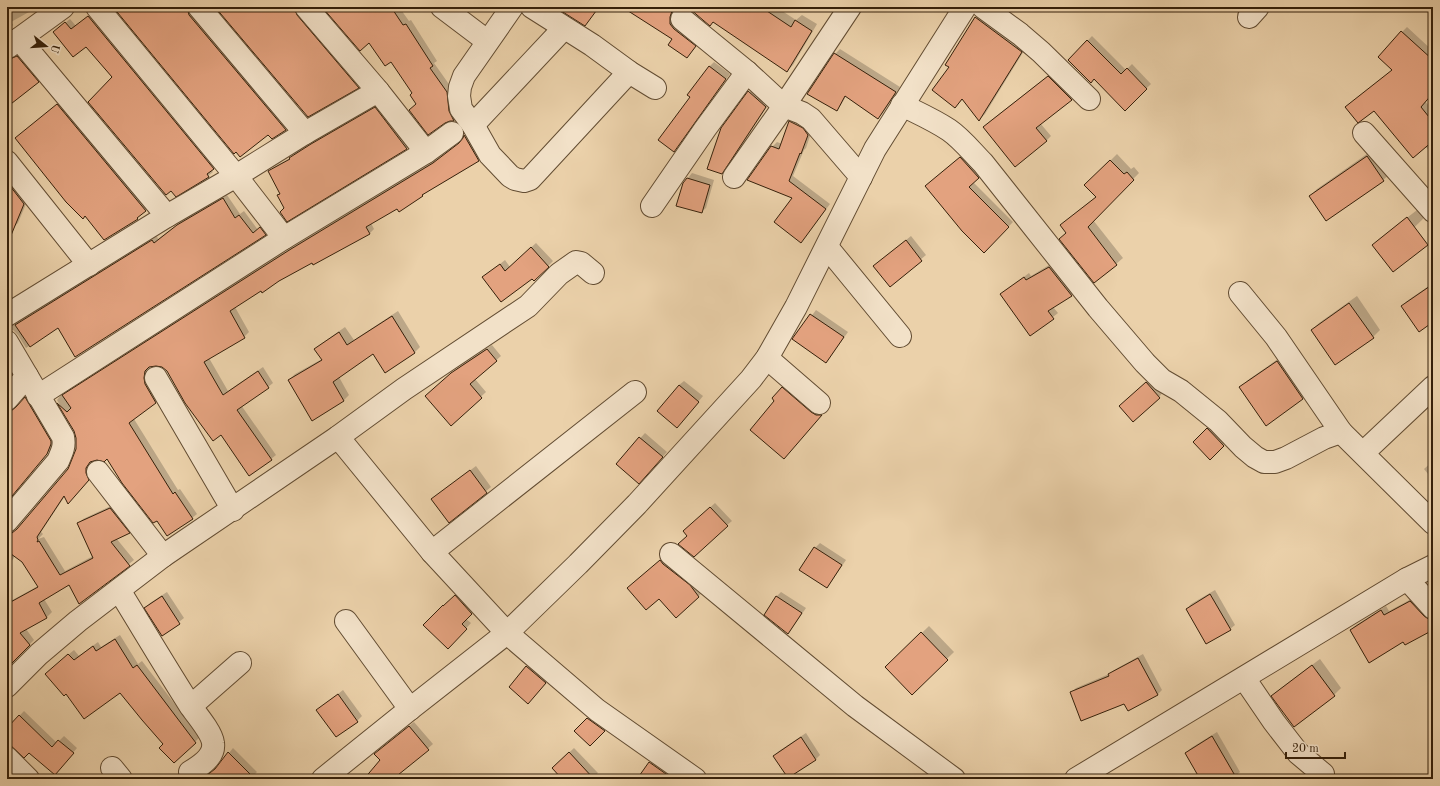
<svg xmlns="http://www.w3.org/2000/svg" width="1440" height="786" viewBox="0 0 1440 786" font-family="'Old Standard TT',serif">
<rect width="100%" height="100%" fill="#ebd1aa"/>
<filter id="stains"><feTurbulence type="fractalNoise" baseFrequency=".005" numOctaves="4"/><feColorMatrix values="0 0 0 0 .2 0 0 0 0 .09 0 0 0 0 .02 0 0 0 .5 -.17"/></filter>
<radialGradient id="worn" r=".72"><stop offset=".6" stop-color="#630" stop-opacity="0"/><stop offset="1" stop-color="#630" stop-opacity=".3"/></radialGradient>
<!-- shadow -->
<g fill="#0003" fill-rule="evenodd">
<path d="M7,7h31l-27,15 2,3 -6,6z"/>
<path d="M114,7h78l98,118 -18,13z"/>
<path d="M217,7h82l63,76 -4,4 -50,29z"/>
<path d="M334,7h65l10,14 2,-1 26,41 -3,2 17,24 8,29 -5,4h-4l-40,-10 7,-7 -4,-11 -22,-32 -21,-18z"/>
<path d="M624,7h53v9l25,23 -15,18 -13,-18z"/>
<path d="M687,7h89l20,13 6,-5 15,9 -24,41 -6,6 -73,-50z"/>
<path d="M93,12l125,152 -7,6 2,2 -5,4 -95,-99 -26,-32 -28,-17 11,-9 6,7z"/>
<path d="M982,12l45,34 -42,68 -6,6 -16,-21 -8,8 -5,-40 -4,-3 30,-46z"/>
<path d="M1407,27l26,24v41l-8,9 8,10v44l-8,-9 -50,-36 -29,-3 47,-37 9,-38z"/>
<path d="M1092,36l34,34 6,-6 19,20 -26,25 -30,-31 -26,-18z"/>
<path d="M840,49l60,38 -17,26 -5,5 -32,-22 -5,9 -5,5 -1,-56z"/>
<path d="M22,52l21,25 -36,29v-52l7,1z"/>
<path d="M714,62l16,12 -56,76 17,-54 18,-29z"/>
<path d="M1053,72l23,22 -36,29 11,13 -5,5 -57,-19z"/>
<path d="M754,87l16,15 -43,66 -5,5v-44z"/>
<path d="M62,101l88,105 -13,12 -33,21 -83,-105z"/>
<path d="M380,103l31,40 -4,5 -120,72 -2,-12 -7,-12 2,-3 -11,-22 5,-4 16,-9 5,-5 22,-14z"/>
<path d="M794,117l18,13 -6,18 -2,2 -11,26 37,28 -25,33 -11,-40 -22,-50 5,-5 5,2 8,-22zM791,121l17,9 -1,2 -16,-8z"/>
<path d="M469,131l14,24 -5,5 -52,32 -4,4 -25,11 -26,16 3,6 -5,5 -57,27 -50,29 -27,17 14,25 -5,5 -35,21 19,33 35,-24 10,16 -5,4 -27,18 35,50 -5,4 -50,-26 -54,-62 -5,-5 -6,-1 -6,1 -2,6 12,26 -26,21 44,71 2,-1 17,25 -5,4 -35,1 -50,-62 -10,2 -5,2 -2,7 3,7 -20,23 -8,-2 -24,36 2,2 -5,5 6,-2 21,34 28,-15 -15,-32 5,-5 32,-15 19,24 -5,4 -13,6 18,22 -55,43 -10,-20 -25,16 8,13 -5,5 -21,12 8,11 -27,27v-64l31,-17 -20,-34 -11,16v-26l7,-10 54,-62 9,-22 -1,-14 -19,-34 4,-5 236,-151 141,-86 25,-18 2,-5z"/>
<path d="M1374,149l17,24 -8,7 -73,16 7,-7z"/>
<path d="M965,153l18,20 -10,9 40,40 -29,30 -58,-66z"/>
<path d="M1117,154l14,15 3,-2 5,6 -46,47 30,38 -7,6 -56,-25 7,-7 1,-13 29,-23 -11,-11z"/>
<path d="M692,173l22,7 -8,28 -5,4 -13,-34z"/>
<path d="M7,174l21,25 -10,24 -4,4 -7,-2z"/>
<path d="M227,195l13,19 4,-3 14,19 7,-6 4,6 -4,4 -207,93 -32,21 -8,-13 -5,-5 -5,-1 4,-4 145,-89 1,3 25,-19z"/>
<path d="M1421,207l7,7 -45,44 -5,-18z"/>
<path d="M911,236l15,19 -36,30 -16,-19z"/>
<path d="M536,243l17,18 -18,19 -3,-2 -48,-1 21,-17 5,7z"/>
<path d="M1054,262l22,29 -4,4 -19,12 5,6 -28,22 -29,-41 28,-21 2,3z"/>
<path d="M1433,283v38l-31,-15 5,-5z"/>
<path d="M1357,296l23,34 -7,7 -61,-7 7,-7z"/>
<path d="M816,310l32,22 -22,30 -32,-23z"/>
<path d="M398,311l22,36 -5,5 -30,20 -12,-19 -34,24 10,18 -5,5 -55,-20 6,-6 27,-15 -7,-10 6,-5 24,-17 9,13z"/>
<path d="M492,345l9,11 -26,23 11,13 -35,32 -20,-33 32,-27z"/>
<path d="M1285,354l25,37 -7,7 -37,26 -25,-36 7,-8z"/>
<path d="M7,355l8,14 -8,10z"/>
<path d="M1151,378l12,14 -4,5 -34,5z"/>
<path d="M684,381l19,15 -21,26 -3,-37z"/>
<path d="M787,383l38,28 -36,42 -13,-53 6,-12z"/>
<path d="M30,394l25,43 -4,12 -44,51v-90l3,-3h6l4,-3z"/>
<path d="M1212,424l16,16 -18,18 -16,-16z"/>
<path d="M645,433l22,19 -24,26 -26,-14z"/>
<path d="M1433,461v19l-9,-11z"/>
<path d="M476,466l15,21 -42,34 -17,-22z"/>
<path d="M715,503l17,18 -5,4 -39,11 1,-9z"/>
<path d="M820,543l26,17 -15,22 -4,4 -12,-38z"/>
<path d="M665,556l38,36 -27,24 -17,-18 -26,-15z"/>
<path d="M1215,590l20,35 -5,4 -43,-20 4,-5z"/>
<path d="M460,591l16,18 -10,10 5,4 -23,25 -23,-23 23,-24 1,1z"/>
<path d="M167,592l17,26 -22,17 -16,-27 4,-5z"/>
<path d="M781,592l25,16 -14,20 -4,5 -12,-36z"/>
<path d="M1415,597l18,18v14l-30,11 -52,-10 5,-5 30,-19 3,5z"/>
<path d="M929,626l25,26 -42,41 -25,-26z"/>
<path d="M120,635l18,29 4,-3 58,76 -26,25 -10,-18 -44,-53 -69,-22 23,-19 5,6 19,-14 3,5z"/>
<path d="M1143,654l19,36 -5,5 -33,7 -53,-9 5,-5 33,-14 5,-4z"/>
<path d="M1320,659l21,29 -7,7 -61,1 7,-7z"/>
<path d="M532,662l18,16 -17,20 -23,-11z"/>
<path d="M343,690l19,26 -5,5 -39,-11z"/>
<path d="M24,711l33,32 7,-7 13,12 -18,21 -30,-18 -22,-10v-12z"/>
<path d="M592,714l17,12 -19,19 -14,-14z"/>
<path d="M414,722l19,22 -40,35h-28l16,-19 -1,-11z"/>
<path d="M1217,732l23,40 -8,7h-31l-15,-26 5,-5z"/>
<path d="M806,733l14,22 -4,4 -27,18 -15,-21 5,-5z"/>
<path d="M233,748l24,24 -7,7h-44l12,-12z"/>
<path d="M574,748l24,25 -7,6h-28l-5,-16z"/>
<path d="M655,758l26,21h-43z"/>
</g>
<!-- building -->
<g fill="#e3a27f" stroke="#35200a">
<path d="M113,7h74l2,8 97,115 -14,9 -4,-4 -28,22 -4,-5 -2,2z"/>
<path d="M215,7h79l3,8 62,73 -51,29z"/>
<path d="M322,7h69l12,18 3,-1 27,42 -3,2 17,24 2,19 5,10h-4l-5,2 -17,12 -19,-25 7,-6 -6,-9 2,-2 -21,-31 -6,4 -16,-23 -9,8z"/>
<path d="M555,7h44l-14,19z"/>
<path d="M622,7h58l-8,4 -2,6v7l4,5 22,17 -9,12 -19,-13 4,-6z"/>
<path d="M685,7h76l30,20 4,-7 17,11 -25,41 -74,-50 -3,4 -20,-17z"/>
<path d="M88,16l126,153 -7,5 2,3 -33,20 -5,-6 -5,4 -78,-93 24,-25 -26,-30 -13,10 -20,-25 12,-10 6,7z"/>
<path d="M975,17l47,35 -43,69 -17,-22 -7,9 -23,-18 17,-23 -4,-2z"/>
<path d="M1401,31l32,29v33l-12,14 12,15v19l-20,17 -39,-47 -16,12 -13,-16 47,-37 -14,-13z"/>
<path d="M1087,40l34,34 6,-6 20,21 -22,22 -31,-32 -3,4 -23,-23z"/>
<path d="M834,53l62,39 -18,27 -33,-23 -8,15 -30,-17z"/>
<path d="M17,56l22,26 -32,25v-48h3z"/>
<path d="M709,66l17,13 -52,73 -16,-12 32,-43 -3,-2z"/>
<path d="M1048,76l24,24 -36,28 11,13 -32,26 -32,-40z"/>
<path d="M748,91l18,16 -44,67 -15,-5 14,-41z"/>
<path d="M57,104l89,107 -9,7 1,1 -34,21 -19,-24 -2,3 -17,-17 -51,-64z"/>
<path d="M375,107l32,42 -120,73 -7,-10 4,-4 -7,-13 3,-1 -12,-23 22,-12 -1,-1 22,-14z"/>
<path d="M789,121l14,7 5,7 -7,19 -1,-1 -11,28 37,28 -25,34 -27,-21 18,-24 -45,-18 24,-34 8,3z"/>
<path d="M464,135l15,26 -57,34 1,1 -24,16 -2,-3 -31,18 4,7 -57,31 -1,-2 -33,18 -17,12 -1,-2 -31,20 15,27 -41,24 19,33 35,-24 11,17 -32,22 35,50 -23,16 -28,-41 -8,6 -28,-38 -18,-32 -5,-4 -6,-1 -7,1 -4,4 -1,7 1,6 11,19 -27,20 44,71 2,-2 18,27 -26,17 -10,-15 -4,2 -31,-40 -15,-24 -3,3 -7,-2 -7,2 -4,6v5l3,7 -21,24 -4,-8 -27,41 1,3 -1,2 2,-1 21,34 33,-17 -16,-35 33,-15 20,25 -19,9 19,24 -51,38 -10,-19 -30,18 8,15 -27,15 10,12 -23,23v-64l31,-17 -16,-25 -15,-11v-18h5l5,-4 51,-60 8,-20v-11l-2,-7 -17,-28 10,9 4,-4 -9,-13 229,-146 142,-86 26,-20 4,-5z"/>
<path d="M1367,156l17,25 -58,40 -17,-25z"/>
<path d="M960,157l19,21 -10,9 40,40 -25,26 -22,-22 -37,-45z"/>
<path d="M1110,160l14,14 3,-2 7,8 -46,47 29,38 -23,18 -35,-44 7,-6 -6,-8 36,-28 -12,-12z"/>
<path d="M687,178l23,7 -8,28 -26,-7 7,-23z"/>
<path d="M7,182l17,22 -17,41z"/>
<path d="M223,198l12,20 4,-3 14,18 7,-6 6,8 -191,122 -17,-29 -28,19 -15,-22 137,-85 2,3 23,-18z"/>
<path d="M1407,217l21,28 -35,27 -21,-27z"/>
<path d="M906,240l16,21 -32,26 -17,-21z"/>
<path d="M531,247l18,20 -15,14 -2,-2 -31,23 -19,-25 18,-13 5,7z"/>
<path d="M1049,267l23,29 -24,15 6,8 -24,17 -30,-42 24,-17 2,3z"/>
<path d="M1433,284v38l-14,10 -18,-26z"/>
<path d="M1349,303l25,35 -39,27 -24,-35z"/>
<path d="M810,314l34,23 -18,26 -34,-24z"/>
<path d="M392,316l23,37 -30,20 -12,-19 -40,28 11,19 -32,20 -24,-41 34,-20 -8,-11 25,-17 8,13z"/>
<path d="M487,349l10,12 -27,23 12,14 -31,28 -26,-30 26,-23z"/>
<path d="M1277,361l26,38 -37,27 -27,-39z"/>
<path d="M1146,382l14,16 -27,24 -14,-16z"/>
<path d="M679,385l20,17 -22,26 -20,-17z"/>
<path d="M782,387l29,25 5,3h6l-38,44 -34,-29 24,-29 -2,-3z"/>
<path d="M25,397l26,44v3l-4,10 -40,48v-91h4l5,-4z"/>
<path d="M1207,428l17,18 -14,14 -17,-18z"/>
<path d="M639,437l24,20 -24,27 -23,-20z"/>
<path d="M470,470l17,23 -38,30 -18,-24z"/>
<path d="M710,507l18,19 -34,31 -16,-13 9,-8 -4,-5z"/>
<path d="M814,547l28,18 -15,23 -28,-18z"/>
<path d="M660,560l3,4 27,21 9,12 -23,21 -17,-19 -13,11 -19,-22z"/>
<path d="M1210,594l21,36 -25,14 -20,-35z"/>
<path d="M455,595l17,19 -10,10 5,5 -19,20 -25,-24 20,-20v1z"/>
<path d="M162,596l18,28 -18,12 -18,-28z"/>
<path d="M776,596l26,17 -14,21 -24,-19z"/>
<path d="M1410,601l14,15 6,4 3,7v3l-28,15 -2,-3 -34,21 -19,-33 31,-20 3,5z"/>
<path d="M921,632l27,28 -36,35 -27,-28z"/>
<path d="M115,639l18,29 4,-3 59,78 -22,20 -15,-15 4,-4 -21,-24 -22,-27 -36,26 -18,-25 -2,2 -19,-22 23,-20 6,6 19,-14 3,5z"/>
<path d="M1138,658l20,37 -30,16 -4,-7 -43,17 -11,-29 39,-16 -1,-2z"/>
<path d="M1312,665l23,31 -41,31 -23,-31z"/>
<path d="M526,666l20,17 -18,21 -19,-17z"/>
<path d="M338,694l20,28 -22,15 -20,-27z"/>
<path d="M19,715l33,32 6,-7 16,13 -19,22 -26,-22 -5,5 -17,-16v-14z"/>
<path d="M587,718l18,13 -15,15 -16,-15z"/>
<path d="M409,726l20,24 -36,29h-29l16,-19 -6,-6z"/>
<path d="M1212,736l25,43h-37l-15,-26z"/>
<path d="M801,737l15,23 -28,18 -15,-22z"/>
<path d="M228,752l27,27h-53l13,-10z"/>
<path d="M569,752l25,27h-32l-10,-11z"/>
<path d="M649,762l24,17h-36z"/>
</g>
<g fill="none" stroke-linecap="round" stroke-linejoin="round">
<defs>
<g id="minor">
<path d="M97,7l139,169 48,62"/>
<path d="M199,7l106,126"/>
<path d="M306,7l72,84 48,61"/>
<path d="M442,7l45,34"/>
<path d="M512,7l-48,69 -4,11 -1,9 2,13 12,16 17,30 20,21 5,3 9,2 6,-2 99,-107"/>
<path d="M532,7l60,38 37,27 26,16"/>
<path d="M983,7l37,27 21,18 48,47"/>
<path d="M1249,17l9,-10"/>
<path d="M682,19l65,53 37,34 18,7 9,6 50,58"/>
<path d="M19,39l148,177"/>
<path d="M8,47l55,-40"/>
<path d="M902,105c16,8 32,15 47,25 13,9 23,22 34,33l115,145 47,55 17,17 19,11 37,30 25,26 12,10 9,5h11l11,-4 38,-20 17,-6"/>
<path d="M473,125l91,-97"/>
<path d="M1364,133l69,78"/>
<path d="M7,162l82,103"/>
<path d="M734,177l50,-71 66,-99"/>
<path d="M652,206l53,-77 42,-57"/>
<path d="M827,247l73,89"/>
<path d="M1240,293l36,44 65,95 92,91"/>
<path d="M7,315l160,-99 69,-40 69,-43 73,-42"/>
<path d="M7,342l56,95c2,9 -1,15 -5,24l-51,60"/>
<path d="M767,358l52,45"/>
<path d="M156,378l77,132"/>
<path d="M38,396l246,-158 142,-86 26,-19"/>
<path d="M7,399l20,-23"/>
<path d="M1363,453l70,-66"/>
<path d="M98,472l65,84"/>
<path d="M432,552l203,-160"/>
<path d="M671,554l184,152 99,73"/>
<path d="M1407,579l26,29"/>
<path d="M119,590c24,39 47,78 72,117 6,8 21,26 22,36 2,14 -13,23 -23,29"/>
<path d="M346,621l64,88"/>
<path d="M1244,678l30,44 24,31 25,21"/>
<path d="M7,686l32,-32 39,-33 85,-65 175,-119 66,-48 124,-83 31,-32 17,-12 5,1 12,10"/>
<path d="M191,706l49,-43"/>
<path d="M7,758l21,21"/>
<path d="M112,768l9,11"/>
<path d="M323,779l87,-70 97,-76 -75,-81 -94,-115"/>
<path d="M695,779l-98,-69 -90,-77 71,-69 59,-60 114,-125 16,-21 29,-51 79,-158 90,-142"/>
<path d="M1076,779l331,-200 26,-13"/>
</g>
</defs>
<!-- minor casing -->
<use href="#minor" stroke="#624c32" stroke-width="24"/>
<!-- minor -->
<use href="#minor" stroke="#f2e1c8" stroke-width="22"/>
</g>
<!-- margin -->
<rect width="1440" height="786" fill="none" stroke="#ebd1aa" stroke-width="24"/>
<rect x="8" y="8" width="1424" height="770" fill="none" stroke="#35200a" stroke-width="2"/>
<rect x="12" y="12" width="1416" height="762" fill="none" stroke="#35200a"/>
<!-- north arrow -->
<g transform="translate(46 46) rotate(107)" stroke="#f2e1c8" stroke-width="3" paint-order="stroke">
<path d="M0-3L7 15L0 10L-7 15Z" fill="#35200a"/>
<text y="-6" font-size="11" font-weight="bold" text-anchor="middle" fill="#35200a">U</text>
</g>
<!-- scale -->
<path d="M1286 752v6h59v-6" fill="none" stroke="#35200a" stroke-width="2"/>
<text x="1292" y="752" font-size="12" fill="#35200a" stroke="#f2e1c8" stroke-width="3" paint-order="stroke">20 m</text>
<rect width="100%" height="100%" filter="url(#stains)"/>
<rect width="100%" height="100%" fill="url(#worn)"/>
</svg>
